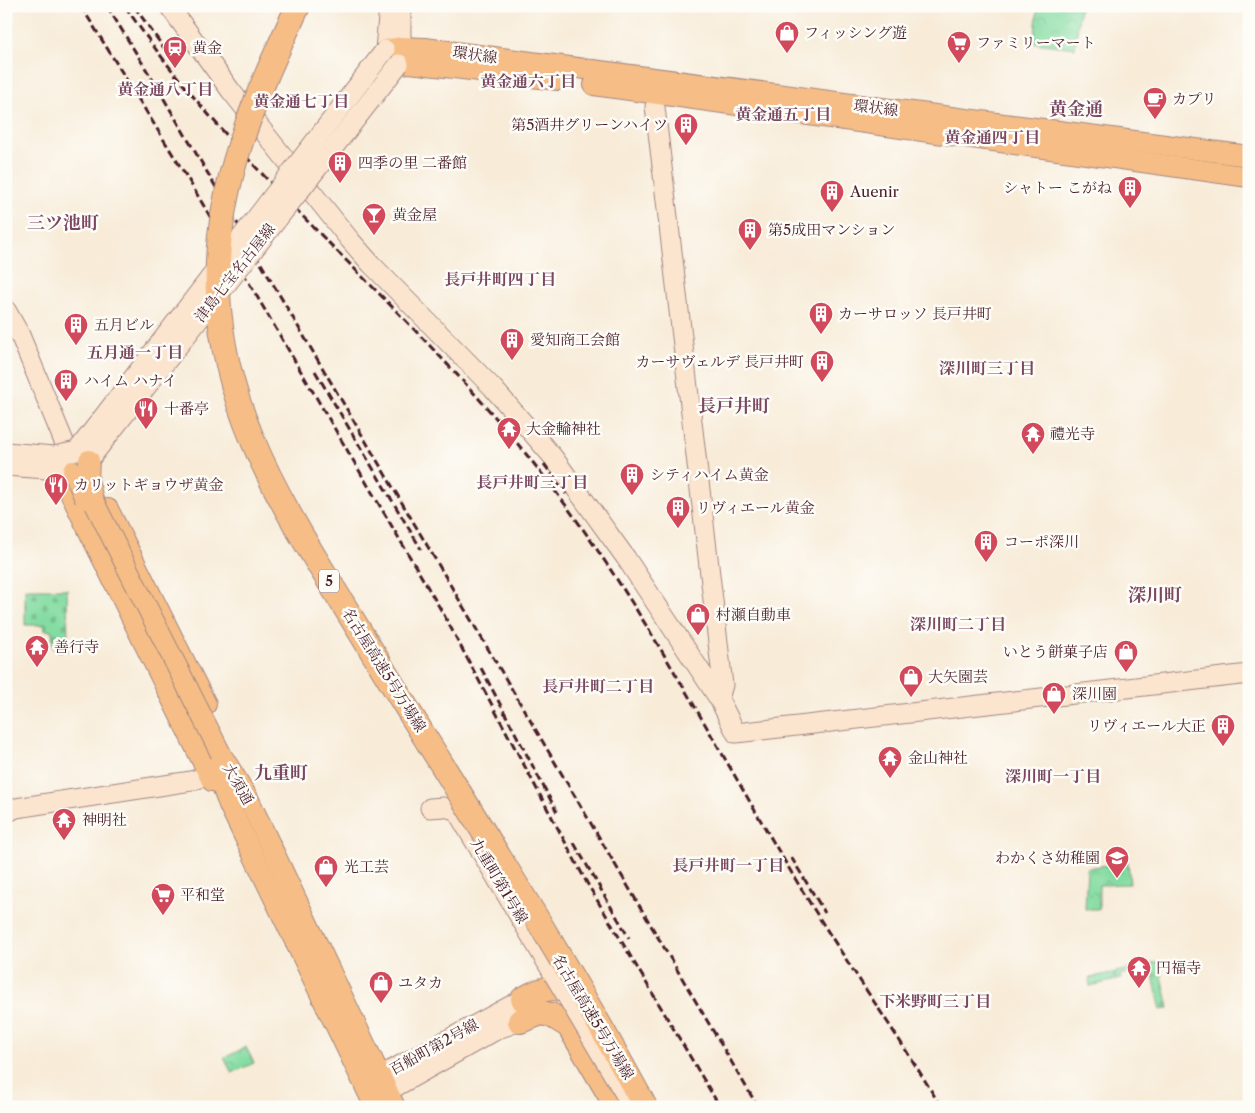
<svg xmlns="http://www.w3.org/2000/svg" width="1255" height="1113" viewBox="0 0 1255 1113" font-family="'Libre Caslon Text','Noto Serif JP',serif">
<defs>
<pattern id="cemetery-stones" width="16" height="16" patternUnits="userSpaceOnUse" patternTransform="scale(1.25)"><rect width="16" height="16" fill="#83dca1"/><path d="M2 7V4a2 2 0 0 1 4 0v3zM10 15v-3a2 2 0 0 1 4 0v3z" fill="#73bc8b"/></pattern>
<pattern id="park-crowns" width="20" height="18" patternUnits="userSpaceOnUse" patternTransform="scale(1.25)"><rect width="20" height="18" fill="#83dca1"/><path d="M2 6a3 3 0 1 1 6 0M12 15a3 3 0 1 1 6 0" fill="none" stroke="#73bc8b"/></pattern>
</defs>
<rect width="100%" height="100%" fill="#fdfcf7"/>
<filter id="ink" filterUnits="userSpaceOnUse"><feTurbulence type="fractalNoise" baseFrequency=".02" numOctaves="2"/><feDisplacementMap in="SourceGraphic" scale="10" xChannelSelector="R" yChannelSelector="G"/><feConvolveMatrix kernelMatrix="1 2 1 2 8 2 1 2 1" color-interpolation-filters="sRGB"/></filter>
<filter id="wash" filterUnits="userSpaceOnUse"><feTurbulence type="fractalNoise" baseFrequency=".0096" numOctaves="4" result="noise"/><feDisplacementMap in="SourceGraphic" scale="20" xChannelSelector="R" yChannelSelector="G"/><feGaussianBlur stdDeviation="1.12" result="paint"/><feColorMatrix in="noise" values="0 0 0 0 0 0 0 0 0 0 0 0 0 0 0 0 0 1.4 0 .05"/><feComposite in="paint" operator="in"/></filter>
<g filter="url(#wash)">
<rect width="100%" height="100%" fill="#f8ecd9"/>
<!-- cemetery -->
<g fill="url(#cemetery-stones)" stroke="#667e66">
<path d="M25,589h42l1,62h-13v-3h-2l-1,-17 -8,-1v-5h-19z"/>
<path d="M1159,962l10,46 -8,2 -10,-42 -31,7 1,4 -31,7 -1,-8z"/>
</g>
<!-- park -->
<g fill="url(#park-crowns)" stroke="#667e66">
<path d="M1038,6h42l-5,42 -41,-5z"/>
<path d="M1128,862l2,22 -31,1v24h-14l2,-41z"/>
<path d="M246,1047l8,16 -22,10 -8,-15z"/>
</g>
</g>
<g filter="url(#ink)">
<g fill="none" stroke-linecap="round" stroke-linejoin="round">
<defs>
<g id="secondary">
<path d="M169,6l62,85 119,149 21,24 122,124 60,69 73,101 93,141 17,34 513,-59"/>
<path d="M385,50l4,-44"/>
<path d="M399,62l2,-15v-41"/>
<path d="M655,107l68,578 -4,14"/>
<path d="M6,310l14,25 47,114"/>
<path d="M430,808l13,-1 13,3 98,165"/>
<path d="M6,813l10,-5 175,-27 16,-5"/>
<path d="M372,1088l8,-12 143,-77"/>
<path d="M372,1093l16,-2 110,-62 22,-8"/>
</g>
<g id="primary">
<path d="M385,50l16,-3 24,1 824,108"/>
<path d="M399,64l11,-1 148,17"/>
<path d="M594,85l655,92"/>
<path d="M69,491l143,290"/>
<path d="M108,509l98,195"/>
<path d="M221,754l27,44 147,309"/>
<path d="M212,759l17,46 146,302"/>
</g>
<g id="highway">
<path d="M523,999c23,-13 35,-15 58,-2"/>
<path d="M520,1021l21,-8 10,2 18,11 48,81"/>
</g>
</defs>
<!-- secondary casing -->
<use href="#secondary" stroke="#a18682" stroke-width="21"/>
<!-- primary casing -->
<use href="#primary" stroke="#a18682" stroke-width="22"/>
<!-- highway casing -->
<use href="#highway" stroke="#a18682" stroke-width="26"/>
<!-- secondary -->
<use href="#secondary" stroke="#fbe5cf" stroke-width="19"/>
<!-- primary -->
<use href="#primary" stroke="#f6be86" stroke-width="20"/>
<!-- highway -->
<use href="#highway" stroke="#f6be86" stroke-width="24"/>
<!-- rail -->
<g stroke="#4a1f2b" stroke-width="3" stroke-dasharray="8 4" stroke-linecap="butt">
<path d="M81,6l107,173 256,436 143,268 133,224"/>
<path d="M107,6l47,76 604,1025"/>
<path d="M125,6c113,168 275,292 401,448 108,132 185,286 273,431 45,75 97,146 142,222"/>
<path d="M134,6l35,49"/>
<path d="M315,371l106,178"/>
<path d="M544,464l22,30"/>
<path d="M481,668l76,144"/>
<path d="M574,843l55,95"/>
<path d="M791,857l34,56"/>
</g>
<defs>
<g id="secondary-bridge">
<path d="M6,452l48,4 23,-5 308,-401"/>
<path d="M89,460l310,-396"/>
<path d="M6,466l67,5"/>
<path d="M554,975l72,121"/>
</g>
<g id="primary-bridge">
<path d="M89,460l-1,20 5,20 128,254"/>
<path d="M73,471l12,28"/>
</g>
<path id="highway-bridge" d="M298,6c-43,92 -85,183 -80,288 5,108 54,194 109,284 27,44 54,88 81,132 81,131 164,261 237,397"/>
</defs>
<!-- secondary-bridge casing -->
<use href="#secondary-bridge" stroke="#a18682" stroke-width="21" stroke-linecap="butt"/>
<!-- primary-bridge casing -->
<use href="#primary-bridge" stroke="#a18682" stroke-width="22" stroke-linecap="butt"/>
<!-- highway-bridge casing -->
<use href="#highway-bridge" stroke="#a18682" stroke-width="26" stroke-linecap="butt"/>
<!-- secondary-bridge -->
<use href="#secondary-bridge" stroke="#fbe5cf" stroke-width="19"/>
<!-- primary-bridge -->
<use href="#primary-bridge" stroke="#f6be86" stroke-width="20"/>
<!-- highway-bridge -->
<use href="#highway-bridge" stroke="#f6be86" stroke-width="24"/>
</g>
</g>
<!-- icons -->
<defs>
<symbol id="shop-pin" viewBox="-11 -11 22 30"><path d="M0 17L-7.5 6A9.5 9.5 0 1 1 7.5 6Z" fill="#d1495b" stroke="#fdfcf7"/><path d="M-5-2.5h2.3a2.7 3.5 0 0 1 5.4 0H5L5.5 6h-11ZM-1.5-2.5h3a1.5 2.3 0 0 0-3 0Z" fill="#fff"/></symbol>
<symbol id="supermarket-pin" viewBox="-11 -11 22 30"><path d="M0 17L-7.5 6A9.5 9.5 0 1 1 7.5 6Z" fill="#d1495b" stroke="#fdfcf7"/><path d="M-6-5.5h2.5l.6 2H6L4.5 2H-2.5L-4.4-4H-6ZM-1.5 3.2a1.3 1.3 0 1 0 .1 0ZM3 3.2a1.3 1.3 0 1 0 .1 0Z" fill="#fff"/></symbol>
<symbol id="station-pin" viewBox="-11 -11 22 30"><path d="M0 17L-7.5 6A9.5 9.5 0 1 1 7.5 6Z" fill="#d1495b" stroke="#fdfcf7"/><path d="M-3-6H3Q5-6 5-4V2Q5 4 3 4L4.5 6H3L1.5 4h-3L-3 6H-4.5L-3 4Q-5 4-5 2V-4Q-5-6-3-6ZM-3.5-4v3h7v-3ZM-3.5 1v1.5H-2V1ZM2 1v1.5H3.5V1Z" fill="#fff"/></symbol>
<symbol id="cafe-pin" viewBox="-11 -11 22 30"><path d="M0 17L-7.5 6A9.5 9.5 0 1 1 7.5 6Z" fill="#d1495b" stroke="#fdfcf7"/><path d="M-5.5-4.5H6V0H3Q3 3.5 0 3.5H-2.5Q-5.5 3.5-5.5 0ZM3-3.2v2h1.7v-2ZM-6 4.5H4V6H-6Z" fill="#fff"/></symbol>
<symbol id="building-pin" viewBox="-11 -11 22 30"><path d="M0 17L-7.5 6A9.5 9.5 0 1 1 7.5 6Z" fill="#d1495b" stroke="#fdfcf7"/><path d="M-4-6H4V6H1V3H-1V6H-4ZM-2.5-4.3h1.7v1.8h-1.7ZM.8-4.3h1.7v1.8H.8ZM-2.5-1h1.7V.8h-1.7ZM.8-1h1.7V.8H.8Z" fill="#fff"/></symbol>
<symbol id="bar-pin" viewBox="-11 -11 22 30"><path d="M0 17L-7.5 6A9.5 9.5 0 1 1 7.5 6Z" fill="#d1495b" stroke="#fdfcf7"/><path d="M-6-5H6L.8 .8V4.5H3.5V6h-7V4.5H-.8V.8Z" fill="#fff"/></symbol>
<symbol id="restaurant-pin" viewBox="-11 -11 22 30"><path d="M0 17L-7.5 6A9.5 9.5 0 1 1 7.5 6Z" fill="#d1495b" stroke="#fdfcf7"/><path d="M-5-6h1v4h1v-4h1v4h1v-4h1v5L-1.5 .5V6h-2V.5L-5-1ZM5-6V6H3V1.5H1.5Q1.5-4 5-6Z" fill="#fff"/></symbol>
<symbol id="temple-pin" viewBox="-11 -11 22 30"><path d="M0 17L-7.5 6A9.5 9.5 0 1 1 7.5 6Z" fill="#d1495b" stroke="#fdfcf7"/><path d="M0-6L5-2H3V0L6.5 2.5H4V6H1.5V3h-3V6H-4V2.5H-6.5L-3 0V-2H-5Z" fill="#fff"/></symbol>
<symbol id="school-pin" viewBox="-11 -11 22 30"><path d="M0 17L-7.5 6A9.5 9.5 0 1 1 7.5 6Z" fill="#d1495b" stroke="#fdfcf7"/><path d="M0-5L7-2L0 1L-7-2ZM-4 1L0 2.5L4 1V4Q0 6-4 4Z" fill="#fff"/></symbol>
</defs>
<g fill-rule="evenodd">
<use href="#shop-pin" x="773" y="19" width="28" height="38"/>
<use href="#supermarket-pin" x="945" y="29" width="28" height="38"/>
<use href="#station-pin" x="161" y="34" width="28" height="38"/>
<use href="#cafe-pin" x="1141" y="85" width="28" height="38"/>
<use href="#building-pin" x="672" y="111" width="28" height="38"/>
<use href="#building-pin" x="326" y="149" width="28" height="38"/>
<use href="#building-pin" x="1116" y="174" width="28" height="38"/>
<use href="#building-pin" x="818" y="178" width="28" height="38"/>
<use href="#bar-pin" x="360" y="201" width="28" height="38"/>
<use href="#building-pin" x="736" y="216" width="28" height="38"/>
<use href="#building-pin" x="807" y="300" width="28" height="38"/>
<use href="#building-pin" x="62" y="311" width="28" height="38"/>
<use href="#building-pin" x="498" y="326" width="28" height="38"/>
<use href="#building-pin" x="808" y="348" width="28" height="38"/>
<use href="#building-pin" x="52" y="367" width="28" height="38"/>
<use href="#restaurant-pin" x="132" y="395" width="28" height="38"/>
<use href="#temple-pin" x="495" y="415" width="28" height="38"/>
<use href="#temple-pin" x="1019" y="420" width="28" height="38"/>
<use href="#building-pin" x="618" y="461" width="28" height="38"/>
<use href="#restaurant-pin" x="42" y="471" width="28" height="38"/>
<use href="#building-pin" x="664" y="494" width="28" height="38"/>
<use href="#building-pin" x="972" y="528" width="28" height="38"/>
<use href="#shop-pin" x="684" y="601" width="28" height="38"/>
<use href="#temple-pin" x="23" y="633" width="28" height="38"/>
<use href="#shop-pin" x="1112" y="638" width="28" height="38"/>
<use href="#shop-pin" x="897" y="663" width="28" height="38"/>
<use href="#shop-pin" x="1040" y="680" width="28" height="38"/>
<use href="#building-pin" x="1209" y="712" width="28" height="38"/>
<use href="#temple-pin" x="876" y="744" width="28" height="38"/>
<use href="#temple-pin" x="50" y="806" width="28" height="38"/>
<use href="#school-pin" x="1103" y="844" width="28" height="38"/>
<use href="#shop-pin" x="312" y="853" width="28" height="38"/>
<use href="#supermarket-pin" x="149" y="881" width="28" height="38"/>
<use href="#temple-pin" x="1125" y="954" width="28" height="38"/>
<use href="#shop-pin" x="367" y="969" width="28" height="38"/>
</g>
<g text-anchor="middle" stroke-width="5" stroke-linejoin="round" paint-order="stroke">
<!-- shield labels -->
<rect fill="#fdfcf7" stroke="#806168" stroke-width="1" x="319" y="569.5" width="20" height="23" rx="4"/>
<g font-size="14" font-weight="bold" fill="#4a1f2b">
<text x="329" y="586">5</text>
</g>
<!-- poi labels -->
<g font-size="15" fill="#4a1f2b" stroke="#fdfcf7" text-anchor="start">
<text x="804" y="38">フィッシング遊</text>
<text x="976" y="48">ファミリーマート</text>
<text x="192" y="53">黄金</text>
<text x="1172" y="104">カプリ</text>
<text x="668" y="130" text-anchor="end">第5酒井グリーンハイツ</text>
<text x="358" y="168">四季の里 二番館</text>
<text x="1112" y="193" text-anchor="end">シャトー こがね</text>
<text x="850" y="197">Auenir</text>
<text x="392" y="220">黄金屋</text>
<text x="768" y="235">第5成田マンション</text>
<text x="838" y="319">カーサロッソ 長戸井町</text>
<text x="94" y="330">五月ビル</text>
<text x="530" y="345">愛知商工会館</text>
<text x="804" y="367" text-anchor="end">カーサヴェルデ 長戸井町</text>
<text x="84" y="386">ハイム ハナイ</text>
<text x="164" y="414">十番亭</text>
<text x="526" y="434">大金輪神社</text>
<text x="1050" y="439">禮光寺</text>
<text x="650" y="480">シティハイム黄金</text>
<text x="74" y="490">カリットギョウザ黄金</text>
<text x="696" y="513">リヴィエール黄金</text>
<text x="1004" y="547">コーポ深川</text>
<text x="716" y="620">村瀬自動車</text>
<text x="54" y="652">善行寺</text>
<text x="1108" y="657" text-anchor="end">いとう餅菓子店</text>
<text x="928" y="682">大矢園芸</text>
<text x="1072" y="699">深川園</text>
<text x="1206" y="731" text-anchor="end">リヴィエール大正</text>
<text x="908" y="763">金山神社</text>
<text x="82" y="825">神明社</text>
<text x="1100" y="863" text-anchor="end">わかくさ幼稚園</text>
<text x="344" y="872">光工芸</text>
<text x="180" y="900">平和堂</text>
<text x="1156" y="973">円福寺</text>
<text x="398" y="988">ユタカ</text>
</g>
<!-- street labels -->
<g font-size="15" fill="#4a1f2b" stroke="#fdfcf7">
<text transform="translate(475 55) rotate(8)" y="5">環状線</text>
<text transform="translate(876 108) rotate(7)" y="5">環状線</text>
<text transform="translate(235 273) rotate(-52)" y="5">津島七宝名古屋線</text>
<text transform="translate(384 670) rotate(58)" y="5">名古屋高速5号万場線</text>
<text transform="translate(238 784) rotate(60)" y="5">大須通</text>
<text transform="translate(499 881) rotate(59)" y="5">九重町第1号線</text>
<text transform="translate(593 1017) rotate(59)" y="5">名古屋高速5号万場線</text>
<text transform="translate(434 1047) rotate(-29)" y="5">百船町第2号線</text>
</g>
<!-- neighbourhood labels -->
<g font-size="16" font-weight="bold" fill="#7a4862" stroke="#fdfcf7">
<text x="528" y="87">黄金通六丁目</text>
<text x="165" y="95">黄金通八丁目</text>
<text x="301" y="107">黄金通七丁目</text>
<text x="783" y="120">黄金通五丁目</text>
<text x="992" y="143">黄金通四丁目</text>
<text x="500" y="285">長戸井町四丁目</text>
<text x="135" y="358">五月通一丁目</text>
<text x="987" y="374">深川町三丁目</text>
<text x="532" y="488">長戸井町三丁目</text>
<text x="958" y="630">深川町二丁目</text>
<text x="598" y="692">長戸井町二丁目</text>
<text x="1053" y="782">深川町一丁目</text>
<text x="728" y="871">長戸井町一丁目</text>
<text x="935" y="1007">下米野町三丁目</text>
</g>
<!-- quarter labels -->
<g font-size="18" font-weight="bold" fill="#7a4862" stroke="#fdfcf7">
<text x="1076" y="115">黄金通</text>
<text x="63" y="229">三ツ池町</text>
<text x="734" y="412">長戸井町</text>
<text x="1155" y="601">深川町</text>
<text x="281" y="779">九重町</text>
</g>
</g>
<!-- margin -->
<rect width="1255" height="1113" fill="none" stroke="#fdfcf7" stroke-width="25"/>
</svg>
